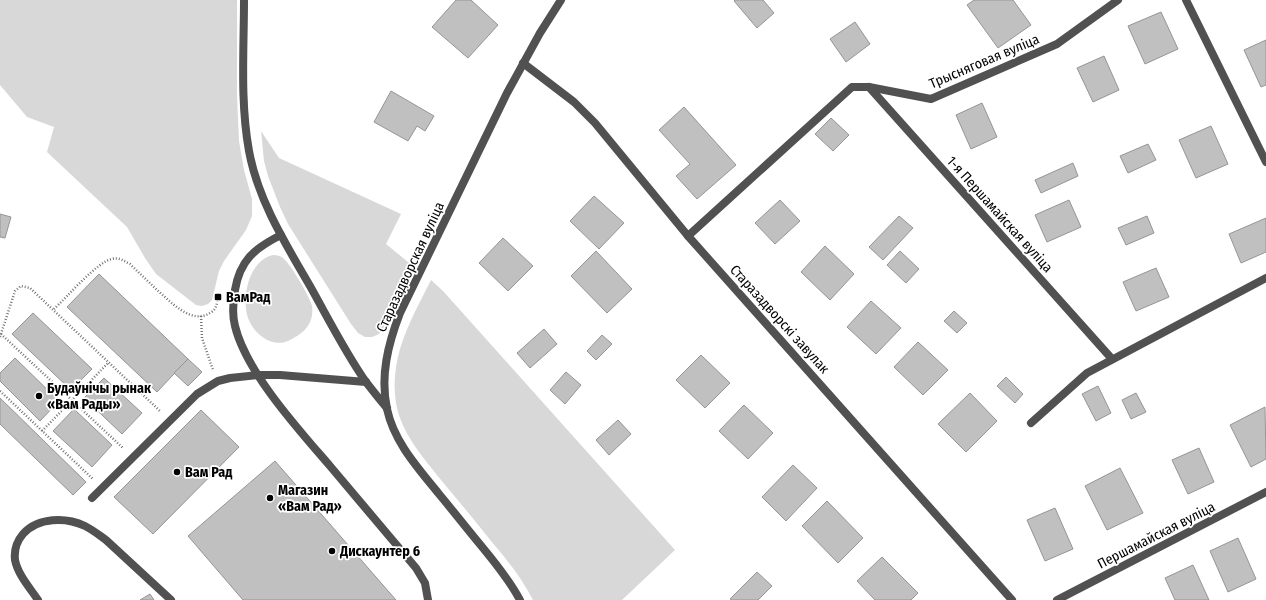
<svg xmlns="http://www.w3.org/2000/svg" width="1266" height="600" viewBox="0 0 1266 600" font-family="'Fira Sans Condensed',sans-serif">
<rect width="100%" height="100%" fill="#fff"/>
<!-- green -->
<g fill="#d8d8d8">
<path d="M0,0h237v96l2,45 5,29 8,29v17l-6,14 -22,31 -5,10 -7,29 -4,4 -6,2 -6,-1 -40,-31 -11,-16 -18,-31 -80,-75 7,-25 -27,-10 -27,-32z"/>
<path d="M261,131l18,27 122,56 -15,30 28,23 -27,55 -8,12 -7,3h-7l-7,-4 -7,-9 -63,-100 -8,-17 -12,-31 -4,-15z"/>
<path d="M273,255c5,0 8,1 11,4 7,6 26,38 28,47 1,6 0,13 -3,18 -4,8 -13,13 -21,17 -17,7 -34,-7 -40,-23 -7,-20 1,-58 25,-63z"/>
<path d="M431,280l12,11 232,259 -53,50h-89c-11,-22 -26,-40 -42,-59 -16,-20 -33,-41 -50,-61 -18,-23 -40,-47 -45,-77 -3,-18 -1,-37 4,-54 7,-24 20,-47 31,-69z"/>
</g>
<!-- building -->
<g fill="#c0c0c0" stroke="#959595">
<path d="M456,0h15l27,25 -30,33 -36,-31z"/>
<path d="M735,0h28l11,13 -17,15 -23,-27z"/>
<path d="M974,0h39l18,25 -33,23 -31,-43z"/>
<path d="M1161,12l17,37 -33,15 -17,-38z"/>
<path d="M855,22l15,22 -24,18 -16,-23z"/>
<path d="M1266,40v45l-5,2 -17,-37z"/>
<path d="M1104,56l15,34 -26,12 -16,-34z"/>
<path d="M391,91l43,25 -9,15 -8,-5 -9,15 -34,-19z"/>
<path d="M982,103l15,34 -26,12 -15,-34z"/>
<path d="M684,107l52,58 -39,34 -21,-23 14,-12 -31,-34z"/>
<path d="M831,118l18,17 -16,16 -18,-17z"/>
<path d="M1211,126l17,38 -32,14 -17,-38z"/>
<path d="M1148,144l8,16 -28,13 -8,-17z"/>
<path d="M1073,163l5,13 -37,17 -6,-13z"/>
<path d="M594,196l30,27 -25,26 -29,-28z"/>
<path d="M780,200l20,21 -25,23 -20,-21z"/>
<path d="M1069,200l12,27 -34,15 -12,-27z"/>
<path d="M0,214l11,3 -6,21 -5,-1z"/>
<path d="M899,216l14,12 -30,32 -14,-13z"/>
<path d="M1147,216l7,17 -28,12 -8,-17z"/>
<path d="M1266,218v34l-25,11 -12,-29z"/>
<path d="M503,238l30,28 -25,25 -29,-28z"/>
<path d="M825,246l29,28 -24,26 -29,-28z"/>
<path d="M596,251l36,38 -25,24 -36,-37z"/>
<path d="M900,251l19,18 -13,14 -19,-18z"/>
<path d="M1156,268l13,29 -33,14 -13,-29z"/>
<path d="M99,274l89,85 -31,33 -90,-85z"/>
<path d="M871,301l30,27 -25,26 -29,-27z"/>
<path d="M954,311l13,12 -10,10 -13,-12z"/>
<path d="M33,313l59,56 -21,21 -59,-56z"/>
<path d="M544,329l13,15 -27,24 -13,-15z"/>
<path d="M602,335l10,9 -16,16 -9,-9z"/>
<path d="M918,342l30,28 -25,25 -29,-28z"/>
<path d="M701,355l29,28 -25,25 -29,-28z"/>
<path d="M15,358l44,43 -19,20 -40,-40v-8z"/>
<path d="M188,359l14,13 -14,14 -14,-13z"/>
<path d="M566,372l15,13 -16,19 -15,-14z"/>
<path d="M1006,377l17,17 -8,9 -18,-17z"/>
<path d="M104,378l38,35 -20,21 -38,-36z"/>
<path d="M1098,386l13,27 -15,8 -14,-27z"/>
<path d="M970,393l27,28 -31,31 -28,-28z"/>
<path d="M1136,393l10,19 -15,7 -9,-19z"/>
<path d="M0,398l86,84 -13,13 -73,-71z"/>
<path d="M744,405l29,28 -25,26 -29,-28z"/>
<path d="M1265,407l1,52 -15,8 -21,-42z"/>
<path d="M74,409l38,36 -20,22 -39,-36z"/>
<path d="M201,410l38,37 -86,87 -39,-37z"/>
<path d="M618,420l13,14 -22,21 -13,-15z"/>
<path d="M1199,448l15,34 -26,12 -16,-34z"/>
<path d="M275,461l114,131 7,8h-153l-55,-64z"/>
<path d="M793,465l24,23 -31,33 -24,-24z"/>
<path d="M1120,468l23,45 -36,17 -22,-44z"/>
<path d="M827,501l36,37 -25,25 -36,-37z"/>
<path d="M1055,508l18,41 -28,12 -18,-41z"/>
<path d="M1238,538l18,41 -28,13 -18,-41z"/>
<path d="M882,557l36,36 -7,7h-36l-18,-19z"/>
<path d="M1193,565l16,35h-34l-10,-22z"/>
<path d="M757,572l15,14 -14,14h-26l-2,-1z"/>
<path d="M150,594l4,6h-14z"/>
</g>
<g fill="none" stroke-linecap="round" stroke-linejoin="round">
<!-- path -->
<g stroke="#737373" stroke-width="2.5" stroke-dasharray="1 2" stroke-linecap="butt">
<path d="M54,309c12,-11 44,-48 58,-50 7,-2 12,2 18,5 9,9 18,17 27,26 13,11 34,35 53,23 6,-3 7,-9 8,-16l4,1"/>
<path d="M201,316l1,22 11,32"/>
<path d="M1,334l122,114"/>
<path d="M0,337l15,-46 6,-5 9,2 131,124"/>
<path d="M0,391l93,88"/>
<path d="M42,431l67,-69"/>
</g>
<!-- service -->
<g stroke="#515151" stroke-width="8">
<path d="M244,0c0,50 -4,101 5,151 9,49 36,92 61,135 18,32 35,66 56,96 7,9 14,18 21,26"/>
<path d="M281,235c-26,13 -41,25 -46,55 -2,12 -3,25 0,36 11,46 64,104 95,140 29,34 57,68 86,102l9,15 3,17"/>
<path d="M1031,423l56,-50 179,-95"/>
<path d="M92,498l105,-104 21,-13 12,-3 28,-3h22l86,7"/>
<path d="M38,600c-8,-12 -20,-25 -23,-40 -1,-9 2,-19 8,-26 15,-17 43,-17 62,-8 8,4 14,9 21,14l65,60"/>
</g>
<!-- minor -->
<g stroke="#515151" stroke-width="8">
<path d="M1186,0l80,162"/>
<path d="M523,63l51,39 21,21 93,113 324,364"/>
<path d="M869,87l243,272"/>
<path d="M688,236l164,-149h17l62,12 126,-55 61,-44"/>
<path d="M520,600c-10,-19 -23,-35 -37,-52 -15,-18 -29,-36 -44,-54 -21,-26 -45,-52 -52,-85 -7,-33 1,-65 13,-96l107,-220 33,-60 21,-33"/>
<path d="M1057,600l209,-108"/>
</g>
</g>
<!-- markers -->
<g fill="#000" stroke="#fff" stroke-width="1.5">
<rect x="214" y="293" width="8" height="8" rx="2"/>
<circle cx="39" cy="396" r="4"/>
<circle cx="177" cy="472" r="4"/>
<circle cx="270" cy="498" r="4"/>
<circle cx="332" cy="551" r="4"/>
</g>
<g text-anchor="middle" stroke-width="3.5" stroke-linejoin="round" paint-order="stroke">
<!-- street labels -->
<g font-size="14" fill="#000" stroke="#fff">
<text transform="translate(984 61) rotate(-23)" y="5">Трысняговая вуліца</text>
<text transform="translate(1000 214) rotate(48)" y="5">1-я Першамайская вуліца</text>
<text transform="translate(410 267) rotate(-65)" y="5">Старазадворская вуліца</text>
<text transform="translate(780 319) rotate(48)" y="5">Старазадворскі завулак</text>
<text transform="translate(1156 535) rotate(-27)" y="5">Першамайская вуліца</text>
</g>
<!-- poi labels -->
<g font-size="14" font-weight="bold" fill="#000" stroke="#fff" text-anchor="start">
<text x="226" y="302">ВамРад</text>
<text x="47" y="393">Будаўнічы рынак<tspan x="47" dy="16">«Вам Рады»</tspan></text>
<text x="185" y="477">Вам Рад</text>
<text x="278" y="495">Магазин<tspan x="278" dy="16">«Вам Рад»</tspan></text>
<text x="340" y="556">Дискаунтер 6</text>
</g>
</g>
</svg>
